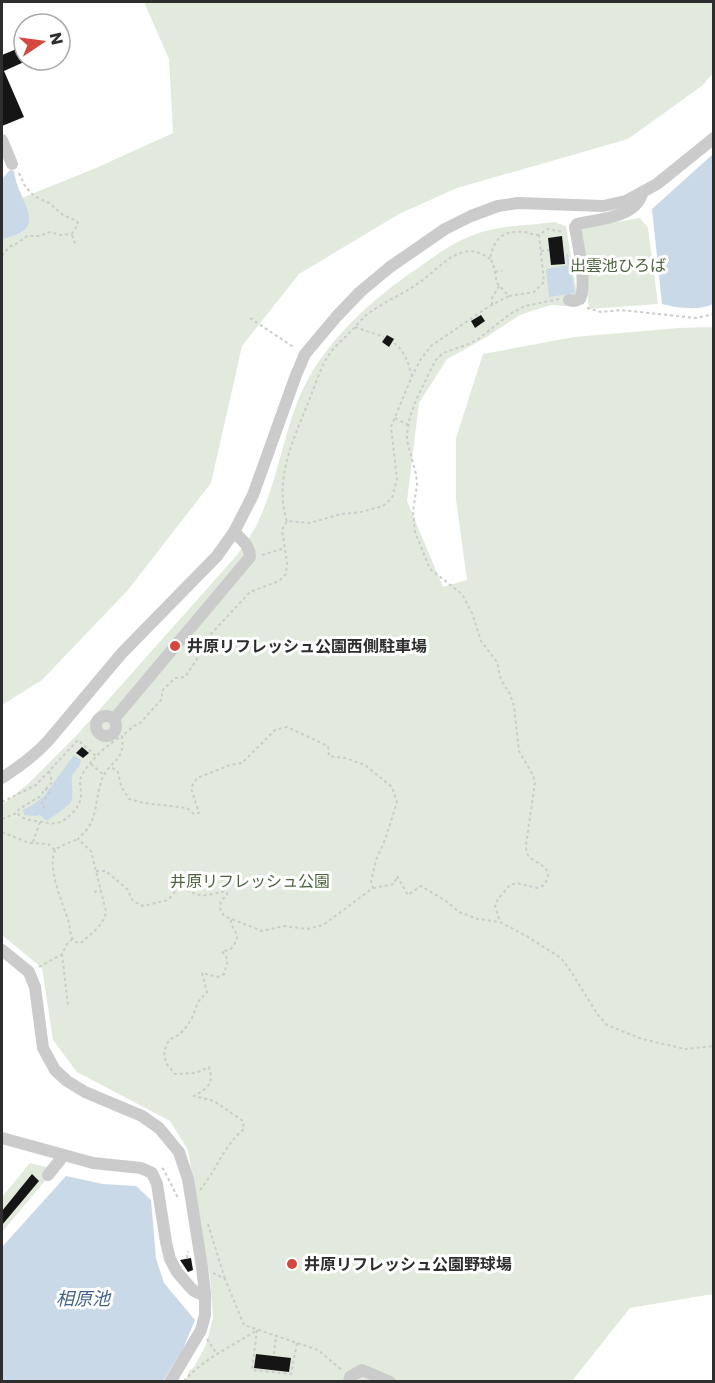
<svg xmlns="http://www.w3.org/2000/svg" width="715" height="1383" viewBox="0 0 715 1383" font-family="Poppins,'Noto Sans JP',sans-serif">
<rect width="100%" height="100%" fill="#fff"/>
<!-- green -->
<g fill="#e2eadd">
<path d="M144,2h569v71l-10,12 -75,54 -171,49 -58,26 -100,60 -57,72 -31,137 -83,107 -86,90 -40,25v-502l17,-4 77,-31 77,-35 -4,-74z"/>
<path d="M640,218l8,10 10,76 -69,5 -9,-81z"/>
<path d="M554,222l12,4 13,81 -28,-2 -31,10 -35,23 -38,21 -28,44 -12,98 36,86 24,-7 -11,-81v-61l27,-84 91,-17 105,-9 34,-1v967l-83,14 -58,73h-386l3,-10 5,-4 12,-22 7,-27 -3,-40 -22,-128 -18,-29 -93,-49 -24,-32 -11,-72 -40,-33v-130l27,-22 47,-47 161,-181c6,-10 15,-20 20,-31 19,-39 25,-82 40,-121 23,-60 76,-105 128,-140 19,-14 41,-28 65,-33 18,-5 44,-5 64,-8z"/>
<path d="M30,1163l25,6 -53,63v-35z"/>
</g>
<!-- water -->
<g fill="#cad9e8">
<path d="M713,154v150c-13,7 -37,4 -51,0l-10,-95z"/>
<path d="M10,170l4,1c4,33 39,57 -12,68v-60z"/>
<path d="M566,254h2l7,39 -26,4 -3,-28 21,-4z"/>
<path d="M74,755l7,5c-1,8 -7,10 -9,17 -1,8 2,18 -1,25 -2,4 -19,15 -24,19l-7,-6 -4,1 -12,-1 -1,-5 11,-6 10,-8z"/>
<path d="M66,1176l37,8 33,2 15,14 5,58 8,25 31,37 -12,29 -20,32 -161,1v-135z"/>
</g>
<!-- building -->
<g fill="#151515">
<path d="M24,46v16l-20,9 20,46 -22,9v-71z"/>
<path d="M562,236l3,28 -14,1 -3,-27z"/>
<path d="M481,315l4,6 -10,7 -4,-7z"/>
<path d="M387,335l7,4 -5,8 -7,-5z"/>
<path d="M82,747l7,6 -6,5 -7,-5z"/>
<path d="M32,1174l7,7 -37,44v-14z"/>
<path d="M191,1258l2,12 -5,2 -8,-12z"/>
<path d="M256,1354l35,4 -2,14 -35,-4z"/>
</g>
<g fill="none" stroke-linecap="round" stroke-linejoin="round">
<!-- path -->
<g stroke="#cbcbcb" stroke-width="2" stroke-dasharray="3 3" stroke-linecap="butt">
<path d="M19,173l6,13 9,10 15,7 14,12 14,6 1,3 -6,10"/>
<path d="M72,235l4,11"/>
<path d="M539,235c-5,0 -9,-2 -15,-3 -21,-2 -30,6 -34,27l3,4 4,20 12,13 25,-4 10,-10 -5,-47 8,-6 17,3"/>
<path d="M541,251l8,-1"/>
<path d="M2,256l7,-9 9,-4 9,-7h13l10,-4 10,3 12,-1"/>
<path d="M495,272l7,-1"/>
<path d="M559,299l-34,7 -15,8 -33,26 -11,5 -23,8 -8,8 -19,39 -6,17 -3,16v8l9,33 1,11 -4,26 2,21 15,37 32,25 10,19 9,28 16,21 4,18 9,14 4,12 5,45 14,24 2,7 -9,63c0,3 0,7 2,10 6,9 24,10 19,24 -2,6 -4,7 -10,9l-20,-5 -7,2 -12,14 -3,7 5,16 28,15 33,21 9,12 28,45 9,10 35,14 43,10 29,-3"/>
<path d="M492,305v-7l7,-12"/>
<path d="M587,308l14,4 20,-2 75,8 18,-4"/>
<path d="M250,318l45,30"/>
<path d="M355,327l29,10"/>
<path d="M394,343c11,8 14,20 18,33"/>
<path d="M395,418l13,7"/>
<path d="M287,521c-14,-42 8,-85 23,-123 6,-15 11,-33 21,-46 6,-8 15,-15 22,-23 5,-5 10,-12 16,-16 16,-12 35,-19 51,-31 21,-15 42,-45 70,-23"/>
<path d="M262,555l23,-7"/>
<path d="M91,764l13,11"/>
<path d="M49,771l3,11 -13,15 -20,12 -2,4c6,7 17,8 26,9 4,1 9,2 14,1 10,-2 23,-16 24,-26 1,-8 -3,-15 1,-22 8,-15 26,-31 40,-39"/>
<path d="M2,802l34,-17 42,-45 19,17"/>
<path d="M45,808l-4,-4 9,-11 -5,-4"/>
<path d="M2,819l15,-6"/>
<path d="M2,832l27,11 19,1 7,6 6,-4 17,-7"/>
<path d="M33,842l7,-20"/>
<path d="M55,850c-8,18 7,51 13,70 3,8 1,16 7,22l6,1c9,-9 24,-18 25,-32l-15,-60 -13,-12c3,-3 7,-7 10,-11 9,-13 8,-31 13,-46 6,-21 25,-19 21,-46l12,-10 6,-3 22,-24v-8l13,-13 10,-1 20,-30 4,-11 41,-44 29,-11 7,-7 1,-12 -5,-32 5,-9 23,2 31,-9 20,-2 22,-6 9,-8 5,-19 -6,-52 21,-51 9,-17 10,-13 57,-39 21,-11"/>
<path d="M96,871h10l21,18 6,12 10,5 25,-6 12,-14c10,6 20,12 32,8 6,-1 9,-3 15,-2v3l-6,6 -1,7 4,8 38,15 22,-5 23,3 16,-4 50,-37 -2,-6 5,-22 9,-20 12,-38 -5,-15 -27,-22 -20,-7 -16,-2 -1,-10 -41,-19 -12,3 -33,33 -12,2 -33,13 -6,10 8,25 -5,1 -7,-6 -43,-5 -15,-4 -8,-13 -3,-14 -8,-6"/>
<path d="M373,888l21,-4 3,-8 11,19 13,-9 25,15 13,11 19,7 22,3"/>
<path d="M94,892l7,-2"/>
<path d="M62,954l6,51"/>
<path d="M39,967l23,-13 5,-10 5,-5"/>
<path d="M162,1168l2,2 15,30"/>
<path d="M200,1190c16,-19 24,-45 44,-61l-1,-8 -29,-20 -20,-5c14,-8 20,-12 15,-29l-13,6 -21,1 -9,-11 -2,-12 5,-11 11,-6 7,-8 5,-8 6,-16 9,-10 -5,-19 15,4 7,-3 4,-14 -6,-9 8,-1c15,-18 1,-16 1,-31"/>
<path d="M208,1224l17,55"/>
<path d="M187,1258l1,-7"/>
<path d="M213,1273l12,6 19,46 74,25 25,21"/>
<path d="M257,1330l-5,40 39,4 6,-31"/>
<path d="M207,1339l10,15"/>
<path d="M274,1354l2,-18"/>
<path d="M184,1381c20,-23 49,-35 73,-51"/>
</g>
<!-- minor -->
<g stroke="#cbcbcb" stroke-width="12">
<path d="M2,140l10,24"/>
<path d="M569,300l4,1 7,-2c7,-15 -2,-54 -5,-72l2,-3c22,-5 57,-6 65,-30"/>
<circle cx="106" cy="726" r="10"/>
<path d="M114,719l136,-162c0,-11 -8,-17 -16,-25"/>
<path d="M2,778c17,-11 32,-22 46,-37l74,-88 95,-97 17,-24 19,-37 43,-120 9,-21 32,-38 23,-24 30,-25 55,-38 26,-13 27,-10 20,-3 85,3 23,-5 31,-17 57,-46"/>
<path d="M2,950l27,22 6,15 8,61 12,22 12,11 18,11 57,24 17,12 20,24 9,27 14,88 3,27v21l-4,15 -31,52"/>
<path d="M2,1138l91,25 48,5 11,5 5,11 9,58 4,17 7,13 13,15 4,4 6,3h5"/>
<path d="M48,1175l12,-15"/>
<path d="M349,1382l1,-5 12,-7 28,12"/>
</g>
</g>
<!-- markers -->
<g fill="#d5483f" stroke="#fff" stroke-width="2">
<circle cx="175" cy="646" r="6"/>
<circle cx="292" cy="1264" r="6"/>
</g>
<g text-anchor="middle" stroke-width="6" stroke-linejoin="round" paint-order="stroke">
<!-- park labels -->
<g font-size="16" fill="#4c653f" stroke="#fff">
<text x="618" y="271">出雲池ひろば</text>
<text x="250" y="887">井原リフレッシュ公園</text>
</g>
<!-- poi labels -->
<g font-size="16" font-weight="bold" fill="#2e2e2e" stroke="#fff" text-anchor="start">
<text x="187" y="652">井原リフレッシュ公園西側駐車場</text>
<text x="304" y="1270">井原リフレッシュ公園野球場</text>
</g>
<!-- water labels -->
<g font-size="18" font-style="italic" fill="#436488" stroke="#fff">
<text x="83" y="1305">相原池</text>
</g>
</g>
<!-- border -->
<rect width="715" height="1383" fill="none" stroke="#2e2e2e" stroke-width="6"/>
<!-- north arrow -->
<g transform="translate(42 42) rotate(77)"><circle r="28" fill="#ffffff" stroke="#ababab" stroke-width="1.5"/>
<path d="M0-4.5L10 22L0 15L-10 22Z" fill="#d5483f"/>
<text y="-9" font-size="16" font-weight="bold" text-anchor="middle" fill="#2e2e2e">N</text>
</g>
</svg>
